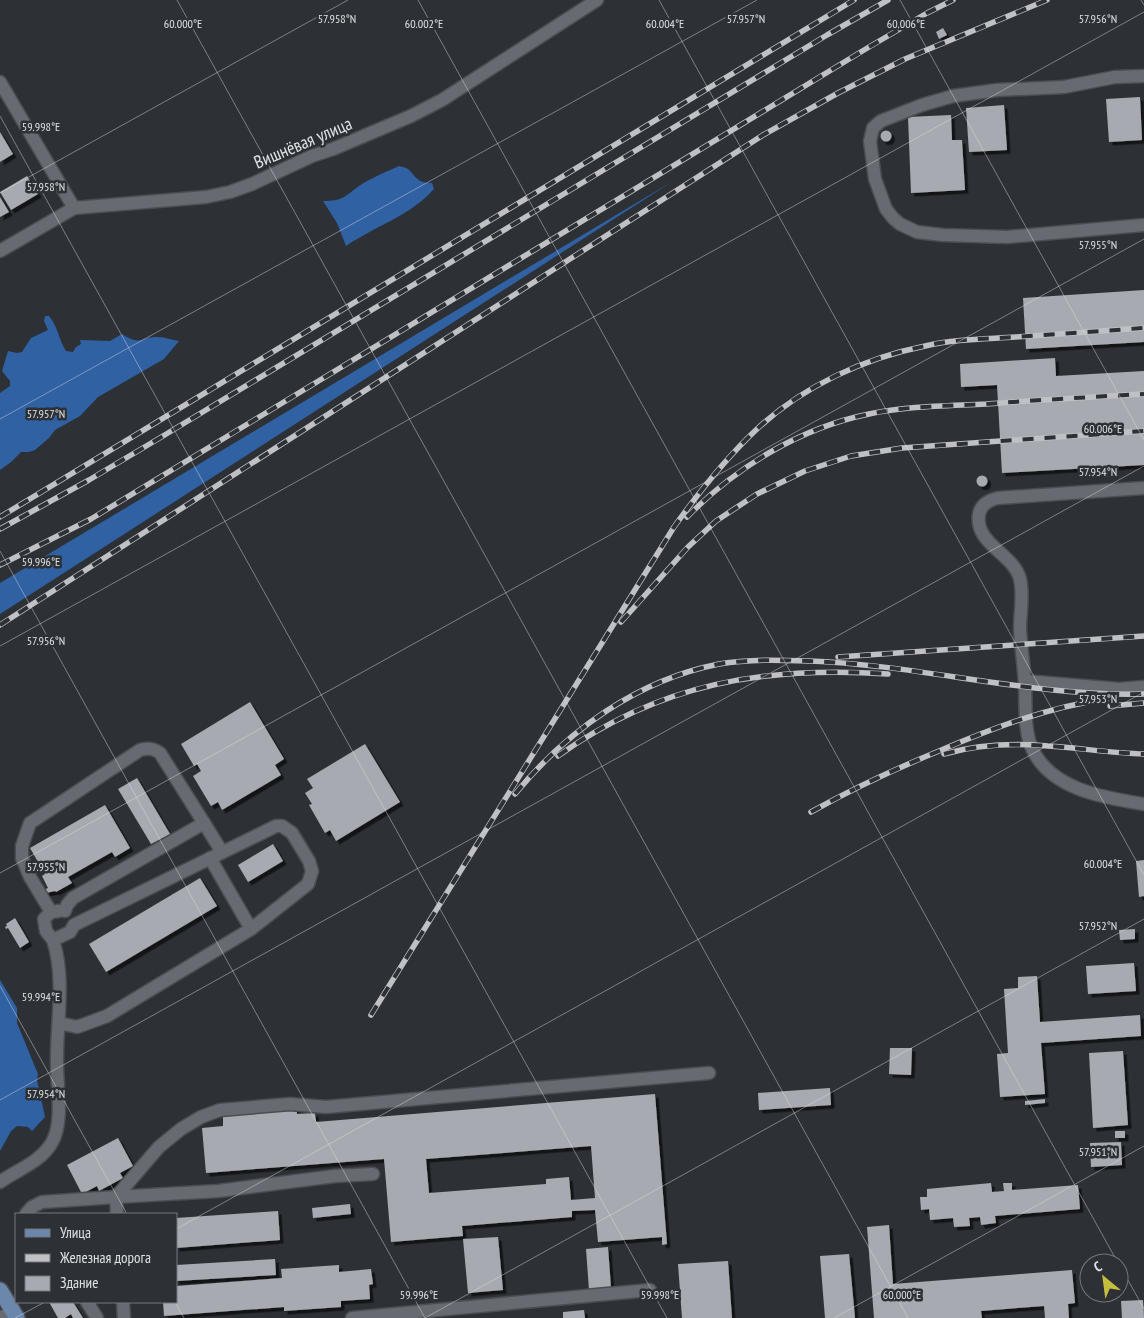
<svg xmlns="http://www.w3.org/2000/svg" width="1144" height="1318" viewBox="0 0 1144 1318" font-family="'PT Sans Narrow',sans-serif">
<defs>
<filter id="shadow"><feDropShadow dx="3.5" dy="3.5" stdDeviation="0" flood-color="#0009"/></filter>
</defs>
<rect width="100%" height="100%" fill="#2d3136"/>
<!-- forest -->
<g fill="#2f61a3">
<path d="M399,166c4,1 9,2 11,5 8,9 10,12 22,12l2,6c-24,27 -59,37 -88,57l-9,-23 -14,-22c20,0 21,-4 36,-15 12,-8 27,-14 40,-20z"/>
<path d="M673,181l-673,433v-31z"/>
<path d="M45,316h4c9,11 10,24 17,35l7,1 3,-5 5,-3 -1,-4 30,1 12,-7c20,13 19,2 36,3 7,0 14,3 21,4l-15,18 -66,38 -18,19 -25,14 -6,8 -14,12 -6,2h-8l-10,10 -11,8v-77l10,-7v-5l-8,-10 6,-20 9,2 5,-1 9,-14 17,-8 -4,-9z"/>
<path d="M0,980l17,28v15l21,51 -1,6 8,37 -13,14 -4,-4 -11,-1 -6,5 -11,20z"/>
</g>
<!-- building -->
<g fill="#a7abb1" fill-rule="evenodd" filter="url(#shadow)">
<path d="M943,28l4,7 -8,4 -3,-7z"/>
<path d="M1140,97l2,43 -33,2 -3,-43z"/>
<path d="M1004,105l3,45 -38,2 -3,-44z"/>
<path d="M951,115l1,25h10l3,50 -54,3 -3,-76z"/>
<circle cx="886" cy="136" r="5.5"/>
<path d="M0,132l13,22 -13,8z"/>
<path d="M27,176l11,18 -27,16 -11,-18z"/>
<path d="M0,197l9,15 -9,5z"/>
<path d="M1144,290v52l-118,7 -3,-51z"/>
<path d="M1055,358l1,18 88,-5v94l-142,8 -5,-88 -36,2 -1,-23z"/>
<circle cx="982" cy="481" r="5.5"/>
<path d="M250,702l34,57 -9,6 6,10 -59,35 -4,-8 -7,4 -18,-30 8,-5 -4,-7 -3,2 -13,-22z"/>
<path d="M365,744l35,58 -64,39 -6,-11 -5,3 -16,-28 3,-1 -7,-11 8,-5 -6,-9z"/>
<path d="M137,778l33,56 -19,10 -33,-55z"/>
<path d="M105,805l25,43 -15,9 -3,-5 -44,25 4,6 -16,9 -1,-1 -9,2 -2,-3 4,-2 -6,-12 3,-2 -15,-26z"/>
<path d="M273,844l10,17 -35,21 -10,-17z"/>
<path d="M1144,860v36l-5,1 -3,-36z"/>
<path d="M200,878l17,28 -111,66 -17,-28z"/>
<path d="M15,918l14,24 -9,6 -12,-20 -2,1 -1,-2 2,-1 -1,-2z"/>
<path d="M1135,929v10l-15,1 -1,-10z"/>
<path d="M1134,963l2,28 -48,3 -2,-28z"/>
<path d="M1037,976l3,46 100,-7 1,21 -100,7 4,51 -45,3 -3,-43 11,-1 -4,-64 14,-1v-11z"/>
<path d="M890,1048h22l-1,27 -22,-1z"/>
<path d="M1123,1051l5,74 -35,3 -4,-75z"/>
<path d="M830,1088l1,17 -72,5 -1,-17z"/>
<path d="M655,1094l12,150 -5,1v-8l-64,5 -3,-32 -23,1v6l-110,9 1,10 -72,6 -7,-83 -178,14 -4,-45 21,-2v-13l74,-6v7l18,-1 1,9zM591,1146l4,52 -24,2 -2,-23 -23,2v5l-117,9 -3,-34z"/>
<path d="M1045,1099v4l-20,2v-4z"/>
<rect x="1115" y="1131" width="10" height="7"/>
<path d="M118,1138l15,28 -13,7 3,5 -24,13 -2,-5 -15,8 -15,-29z"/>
<path d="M1121,1142l1,23 -31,2 -1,-24z"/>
<path d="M991,1183l1,9 12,-1 -1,-8h9v7l66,-5 2,24 -85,7 1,7 -15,2 -1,-8 -11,1 1,8 -16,1 -1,-9 -23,2 -1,-11 -8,1 -1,-13h7v-8z"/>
<path d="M350,1204l1,10 -38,4 -1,-10z"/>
<path d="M278,1211l2,29 -104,8v-30z"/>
<path d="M889,1225l4,59 179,-14 3,33 -7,1 1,14h-24l-1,-12 -63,5 1,7h-108l-7,-91z"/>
<path d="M498,1237l5,53 -35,3 -5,-54z"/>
<path d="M608,1247l3,41 -22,2 -3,-41z"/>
<path d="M849,1254l6,64h-30l-5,-62z"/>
<path d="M275,1259l1,16 -100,6v-16z"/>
<path d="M728,1261l4,57h-50l-4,-54z"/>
<path d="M339,1265v7l32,-3 2,15 -4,1 1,14 -29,2v6l-57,4v-4l-120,9 -1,-14h13v-16l106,-8 -1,-9z"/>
<path d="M1143,1300l1,18h-22l-1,-17z"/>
<path d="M49,1302h24l10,16h-10l-2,-4 -6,4h-7z"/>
<path d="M584,1310l1,8h-22v-6z"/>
</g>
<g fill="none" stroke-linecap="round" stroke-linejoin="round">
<defs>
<g id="minor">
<path d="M1144,76l-29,1 -51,10 -67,3 -44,6 -31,9 -41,16 -8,7 -3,13 5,38 11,30 7,9 7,6 17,8 26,3 64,2 137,-12"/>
<path d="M0,82l74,126"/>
<path d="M0,251l74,-43 132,-11 24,-5 22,-8 60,-28 21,-7 78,-33 31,-16 155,-100"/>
<path d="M1144,488l-146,10c-9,2 -17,6 -19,16 -5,30 35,40 41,65 4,16 0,33 0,50 1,19 4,37 5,56 1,20 -1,43 6,61 17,43 73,52 113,58"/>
<path d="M1025,681l94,8 25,-2"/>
<path d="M210,858l41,71"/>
<path d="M65,911l2,-6 6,-7 131,-75 18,29"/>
<path d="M51,912l-21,-35 -8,-19v-12l8,-23 110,-73c8,-2 13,-2 20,3l44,70"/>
<path d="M53,940l-7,-9 -2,-12 7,-7 8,-1"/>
<path d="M0,1182c17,-12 40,-20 51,-38 13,-20 6,-56 6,-79 -1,-41 9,-85 -4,-125l17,-8 4,-7 194,-95 8,-4h6l10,7 17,28 3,10 -4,13 -57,45 -144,87 -30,11 -18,-4"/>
<path d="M26,1214l6,-7 10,-5 74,-5 43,-50 22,-18 20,-12 19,-7 70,-6 36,3 383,-34"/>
<path d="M117,1214l-1,-17 102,-6 117,-15 38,-2"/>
<path d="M87,1302l10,16"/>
<path d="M123,1302l1,16"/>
<path d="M0,1318l13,-7"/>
<path d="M352,1318l298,-28"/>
</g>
<path id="major" d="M0,1290l17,28"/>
</defs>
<!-- minor casing -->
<use href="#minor" stroke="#4a4d51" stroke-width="15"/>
<!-- major casing -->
<use href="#major" stroke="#4a4d51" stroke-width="18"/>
<!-- minor -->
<use href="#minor" stroke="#676b71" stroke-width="12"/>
<!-- major -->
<use href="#major" stroke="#6b87ac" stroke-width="15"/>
<defs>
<g id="rail">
<path d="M0,517l854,-517"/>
<path d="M687,517c49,-50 113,-89 182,-103 38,-8 78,-8 117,-10 52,-4 105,-7 158,-10"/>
<path d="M0,529l89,-49 74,-44 664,-401 61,-35"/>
<path d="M0,565l91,-46 778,-472 58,-34 26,-13"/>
<path d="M621,622l67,-75 28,-26 41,-27 48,-23 46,-15 51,-8 242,-17"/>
<path d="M0,625l763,-490 75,-42 67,-34 142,-59"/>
<path d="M838,657l306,-21"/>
<path d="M1110,706l34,-3"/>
<path d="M944,754c33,-9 70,-11 104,-8 32,2 63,7 96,8"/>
<path d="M558,756c102,-73 207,-90 330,-82"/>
<path d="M515,794c52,-63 122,-114 204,-130 30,-5 60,-4 90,-3 113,4 222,36 335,33"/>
<path d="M811,812c41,-23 84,-43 128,-61 54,-23 109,-44 168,-52"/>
<path d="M371,1015l303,-488c25,-35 52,-69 83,-98 46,-43 108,-71 168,-83 30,-7 60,-7 90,-9 43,-3 86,-6 129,-9"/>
</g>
</defs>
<!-- rail casing -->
<use href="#rail" stroke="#bfc1c5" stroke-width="5.5"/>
<!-- rail -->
<use href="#rail" stroke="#2d3136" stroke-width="4" stroke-dasharray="11" stroke-linecap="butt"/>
</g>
<!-- ticks -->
<path fill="none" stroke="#dfe1e4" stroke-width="1" stroke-opacity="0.45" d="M177,0l731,1318M418,0l700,1263M659,0l485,875M900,0l244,440M1141,0l3,5M0,116l667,1202M0,193l348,-193M0,419l757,-419M0,551l425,767M0,646l1144,-634M0,873l1144,-634M0,986l127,228M0,1100l1144,-634M176,1229l968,-537M1119,1264l25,45M175,1302l9,16M15,1318l30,-16M425,1318l719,-399M834,1318l310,-172"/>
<g text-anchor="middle" stroke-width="5" stroke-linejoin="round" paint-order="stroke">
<!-- street labels -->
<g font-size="18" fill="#dfe1e4" stroke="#2d3136">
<text transform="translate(303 143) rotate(-23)" y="6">Вишнёвая улица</text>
</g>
</g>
<g font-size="12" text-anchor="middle" fill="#dfe1e4" stroke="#2d3136" stroke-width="5" stroke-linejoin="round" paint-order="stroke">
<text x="1098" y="23">57.956°N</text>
<text x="746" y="23">57.957°N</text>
<text x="337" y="23">57.958°N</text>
<text x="183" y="28">60.000°E</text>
<text x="424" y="28">60.002°E</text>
<text x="665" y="28">60.004°E</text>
<text x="906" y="28">60.006°E</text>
<text x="41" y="131">59.998°E</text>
<text x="46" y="191">57.958°N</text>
<text x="1098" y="249">57.955°N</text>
<text x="46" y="418">57.957°N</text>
<text x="1103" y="433">60.006°E</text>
<text x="1098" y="476">57.954°N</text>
<text x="41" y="566">59.996°E</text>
<text x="46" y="645">57.956°N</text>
<text x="1098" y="703">57.953°N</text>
<text x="1103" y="868">60.004°E</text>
<text x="46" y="871">57.955°N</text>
<text x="1098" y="930">57.952°N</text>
<text x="41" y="1001">59.994°E</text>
<text x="46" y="1098">57.954°N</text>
<text x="1098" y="1156">57.951°N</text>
<text x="419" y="1299">59.996°E</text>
<text x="660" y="1299">59.998°E</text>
<text x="902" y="1299">60.000°E</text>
</g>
<!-- legend -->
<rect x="15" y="1213" width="162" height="90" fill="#2d3136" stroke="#74777c"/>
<rect x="25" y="1229" width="25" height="8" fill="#6b87ac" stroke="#74777c"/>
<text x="60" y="1238" font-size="15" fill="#dfe1e4">Улица</text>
<rect x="25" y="1254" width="25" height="8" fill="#bfc1c5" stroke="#74777c"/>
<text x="60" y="1263" font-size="15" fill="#dfe1e4">Железная дорога</text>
<rect x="25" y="1276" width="25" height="15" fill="#a7abb1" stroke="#74777c"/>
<text x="60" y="1288" font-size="15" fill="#dfe1e4">Здание</text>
<!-- north arrow -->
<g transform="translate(1104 1278) rotate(331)"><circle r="24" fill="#2d3136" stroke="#74777c"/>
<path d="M0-4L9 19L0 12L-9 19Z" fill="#c4bd3e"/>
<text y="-8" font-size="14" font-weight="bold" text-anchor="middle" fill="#dfe1e4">С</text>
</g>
</svg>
